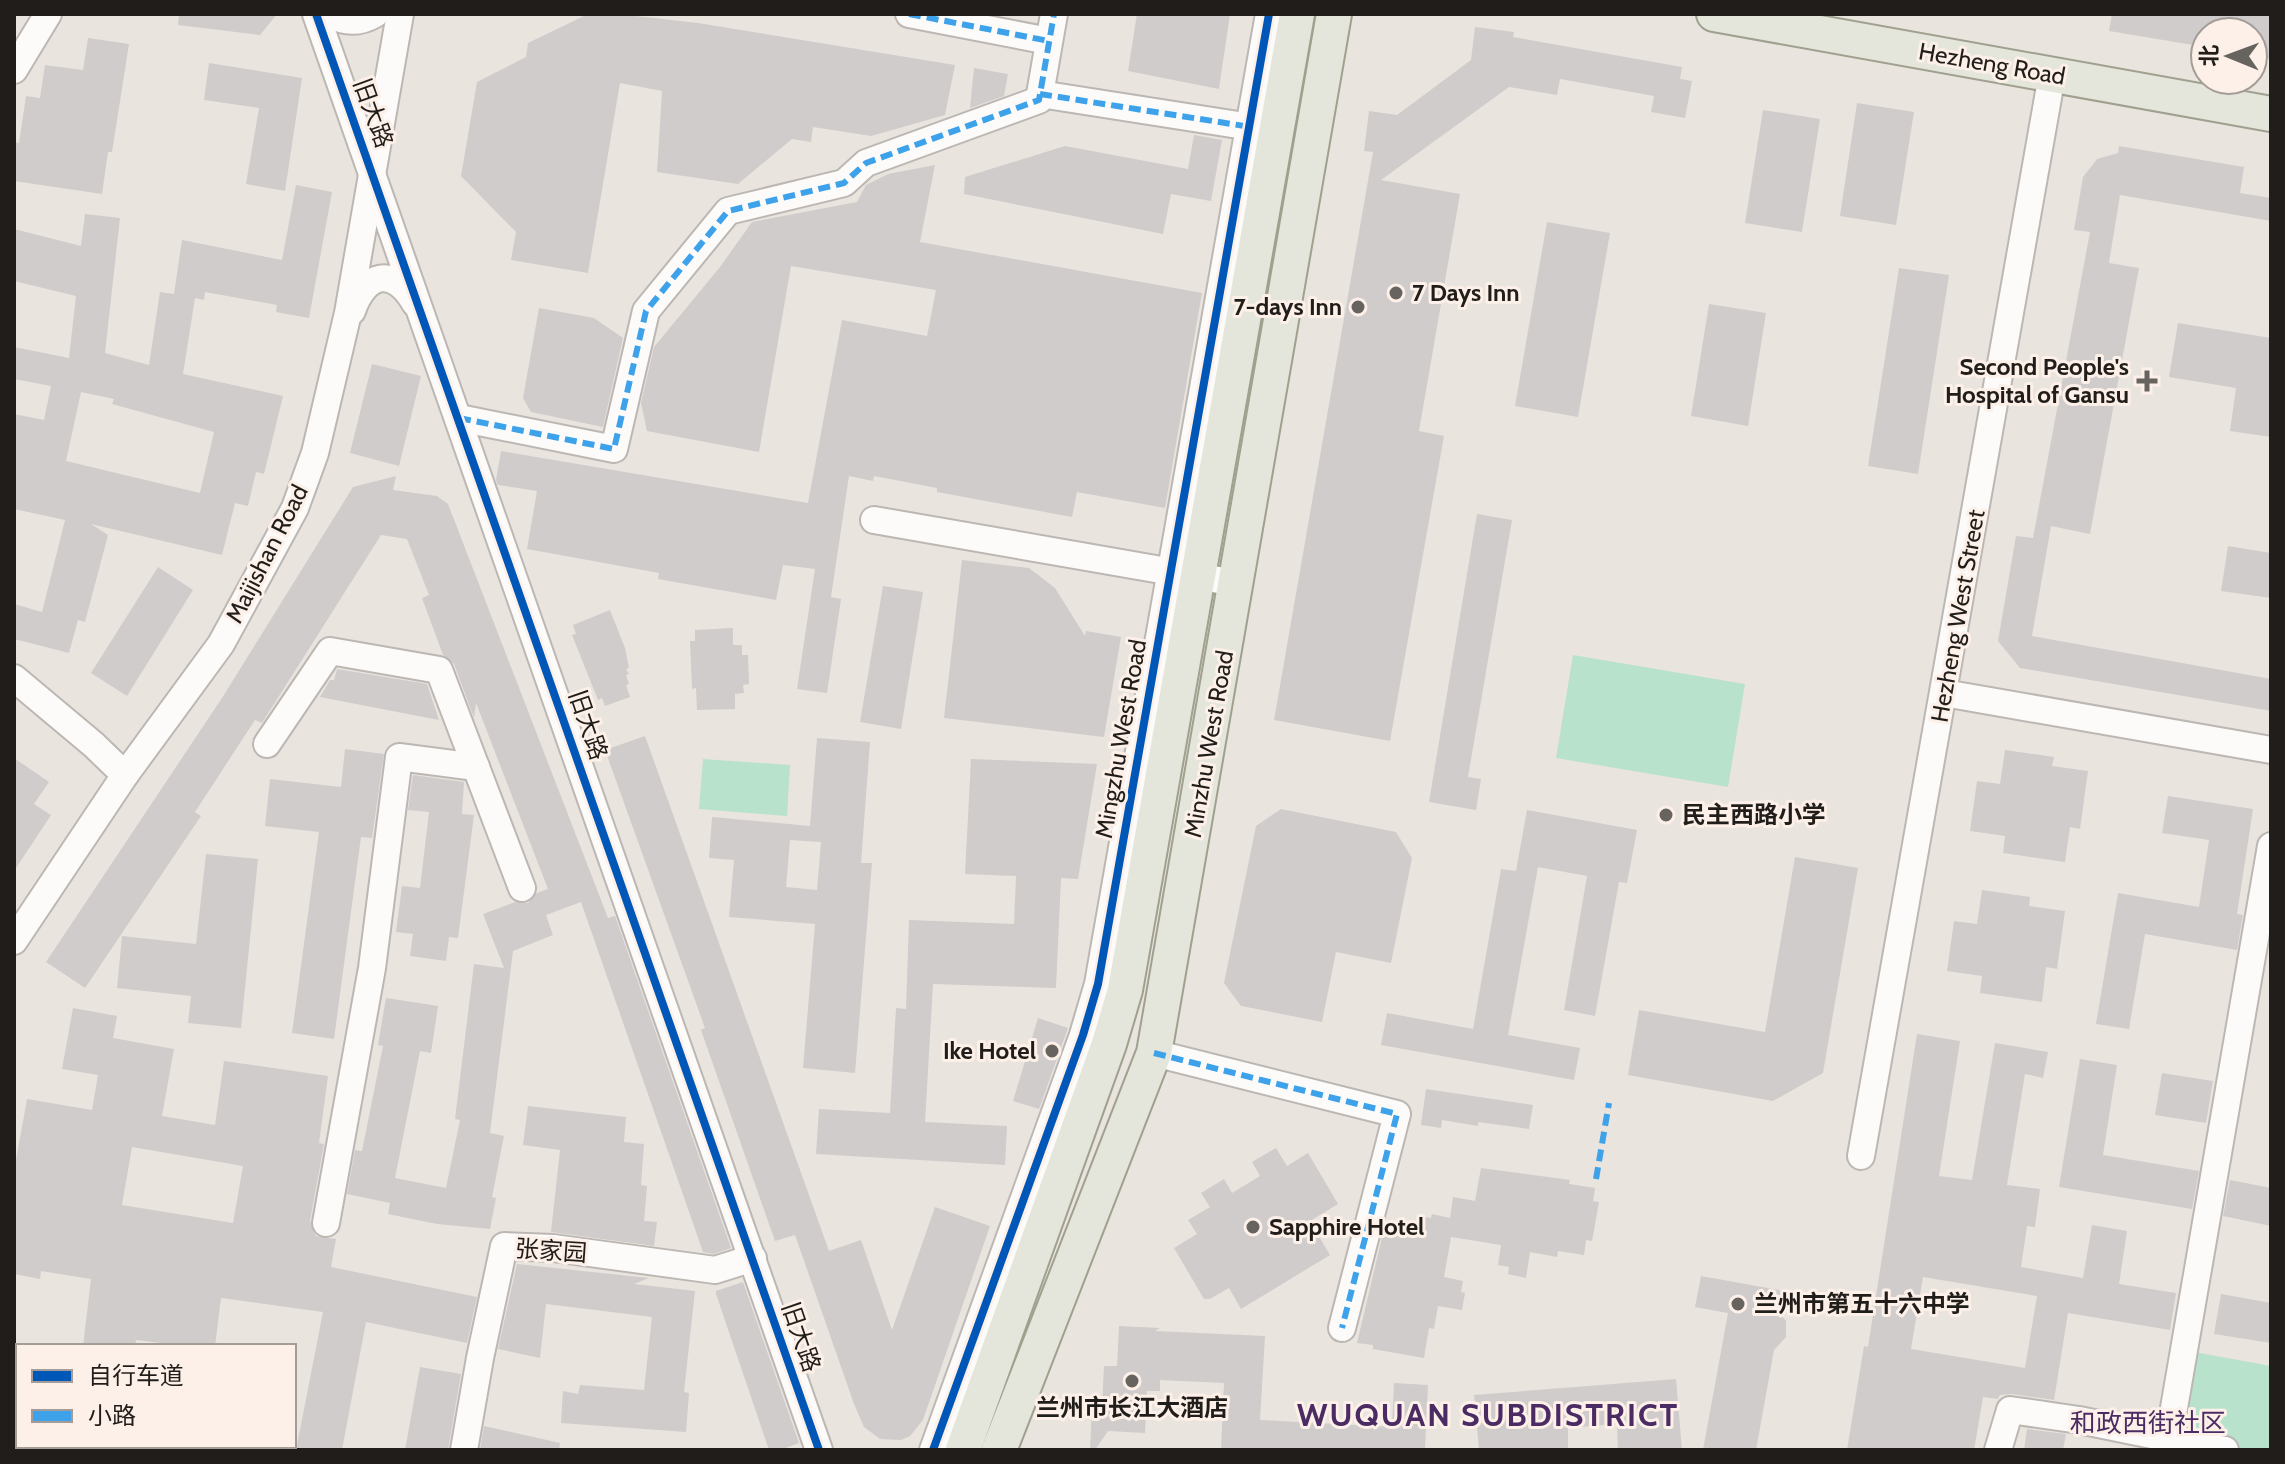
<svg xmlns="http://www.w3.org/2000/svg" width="2285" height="1464" viewBox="0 0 2285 1464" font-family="Cabin,'Noto Sans SC',sans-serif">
<rect width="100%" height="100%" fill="#eae4de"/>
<!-- green -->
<g fill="#b8e2cc">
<path d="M1573,655l172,29 -17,103 -172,-29z"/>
<path d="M703,759l87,6 -3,51 -88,-7z"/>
<path d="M2189,1351l82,15 -2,84h-97z"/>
</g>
<!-- building -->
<g fill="#d0cccc" fill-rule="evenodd">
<path d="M179,14h98l-17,21 -82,-10z"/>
<path d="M588,14h30l80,9 257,42 -10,50 -74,21 -58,-9 -2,15 -19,-3 -54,45 -81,-12 5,-81 -42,-8 -32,190 -77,-13 5,-28 -55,-56 16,-94 49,-25 2,-14z"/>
<path d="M1137,14h93l-11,75 -91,-18z"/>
<path d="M2112,14h159v45l-18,-3v-24h-48v15l-96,-16z"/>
<path d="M1475,27l39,5 -1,5 169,30 -2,12 12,2 -7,37 -34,-6 3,-16 -94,-17 -3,16 -48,-8 -128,93 79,14 -41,237 25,5 -54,305 -116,-21 99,-568 -9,-1 5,-40 28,4 74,-55z"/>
<path d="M88,38l41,6 -17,108h-4l-6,42 -88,-13v-39l5,1 7,-47 14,2 5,-33 38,5z"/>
<path d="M209,63l93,15 -17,113 -39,-7 13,-76 -55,-8z"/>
<path d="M974,68l34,6 -4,22 -34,12z"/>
<path d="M1857,103l57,9 -18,113 -56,-9z"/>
<path d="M1763,110l57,9 -18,113 -57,-9z"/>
<path d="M1194,135l28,5 -11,61 -40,-7 -8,40 -199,-40 1,-17 100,-31 123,23z"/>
<path d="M2119,146l125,21 -4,26 31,5v23l-151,-26 -11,68 30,5 -49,266 -39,-8 -19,110 239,43v32l-251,-43 -22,-27 18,-105 17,2 57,-306 -16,-2 9,-53 14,-18 21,-6z"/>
<path d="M935,165l-15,77 282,51 -37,215 -88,-16 -5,25 -135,-25v-4l-63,-12 -1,5 -24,-5 -18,121 10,2 -14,94 -30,-4 18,-120 -32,-4 -7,35 -118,-21 1,-6 -132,-24 10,-58 -39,-6 -2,-5 5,-29 307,52 34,-183 85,16 9,-46 -145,-24 -32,186 -112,-21 -6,-28 13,-56 66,-80 32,-45 105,-20 9,-17 22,-11z"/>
<path d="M296,185l36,7 -23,126 -33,-6 1,-7 -72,-13 -1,8 -9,-2 -12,76 100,22 -19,78 -8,-2 -8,34 -13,-3 -13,52 -131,-31 17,11 -23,87 -7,-2 -9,33 -55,-14v-35l28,8 23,-92 -51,-11v-95l30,6 7,-34 -37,-7v-32l55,11 7,-62 -62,-15v-52l67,17 4,-32 35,4 -15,135 44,12 11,-73 14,2 8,-54 100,20zM81,392l33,7 -2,5 102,28 -14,61 -134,-32z"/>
<path d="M1547,222l63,11 -32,184 -63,-11z"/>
<path d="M1899,268l50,7 -31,199 -50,-8z"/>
<path d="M1709,304l57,9 -18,113 -57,-10z"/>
<path d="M539,308l55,10 29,20 -20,89 -72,-15 -8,-14z"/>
<path d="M2178,323l93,15v99l-41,-6 6,-43 -67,-11z"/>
<path d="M372,364l49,12 -22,90 -49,-13z"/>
<path d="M396,476l-3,14 44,6 11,8 160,414 7,-2 116,332 -17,6 -11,-2 -122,-350 -35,13 7,20 -40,16 -23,182 14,3 -12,61 4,1 -6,31 -53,-5 -49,-10 2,-11 -43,-9 8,-44 7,1 21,-105 -5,-1 8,-47 52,8 -7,47 -11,-2 -25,127 51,10 14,-68 -5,-1 19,-155 30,4 -21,-54 32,-12 13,1 9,-10 11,-4 -72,-186 -2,15 -20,-54 -11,-9 -21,-57 7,-3 -22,-56 -26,-4 -119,188 -7,-3 -60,92 6,4 -116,172 -39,-26 176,-264 131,-211z"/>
<path d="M1477,514l35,6 -44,257 13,2 -5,31 -47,-8z"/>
<path d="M2228,546l43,7v45l-50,-7z"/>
<path d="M962,560l67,8 26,20 30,48 1,-5 35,6 -17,100 -160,-19z"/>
<path d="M158,567l35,23 -66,106 -36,-23z"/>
<path d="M883,586l40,6 -22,137 -41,-7z"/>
<path d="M610,610l15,38 4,20 -3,1 3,5 -3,1 3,9 -3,1 4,12 -25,9 -3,-8 -4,2 -26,-65 4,-1 -3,-9z"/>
<path d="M733,628v17h9v10h6l1,29 -6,1 1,8 -9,1v15l-38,1 -1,-22 -4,1 -2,-48h5v-11z"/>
<path d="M337,669l90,15 12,36 -119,-23 10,-17h4z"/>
<path d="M645,736l184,515 32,-11 31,90 43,-123 55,19 -67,194 -13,16 -9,4 -21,-1 -16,-12 -10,-23 -59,-169 -20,6 -74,-211 4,-2 -100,-278z"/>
<path d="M817,738l53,4 -9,121h11l-17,210 -52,-5 12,-144 -86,-7 5,-57 -25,-2 3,-41 98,9zM790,840l31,2 -4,48 -31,-3z"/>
<path d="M345,749l39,5 -12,84 -11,-1 -27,202 -42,-6 27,-201 -54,-6 5,-47 71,8z"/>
<path d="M2005,750l49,7 -2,9 36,5 -8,58 -10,-2 -5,35 -62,-9 2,-17 -35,-5 7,-50 23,3z"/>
<path d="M14,758l35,24 -15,22 17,11 -37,56z"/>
<path d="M971,759l126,5 -19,115 -17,-1 -5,110 -123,-4 -8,138 82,4 -2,39 -189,-11 3,-45 71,4 6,-105 10,1 3,-89 105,4 2,-48 -51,-2z"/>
<path d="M413,775l51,7 -2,32 12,1 -16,123 -9,-1 -3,24 -36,-5 3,-22 -17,-2 6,-46 18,2 9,-76 -21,-2z"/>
<path d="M2168,796l85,13 -16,105 6,1 -6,35 -92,-16 -16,95 -33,-5 22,-131 81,14 10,-67 -47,-7z"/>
<path d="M1281,809l115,23 16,26 -21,105 -55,-11 -14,70 -81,-16 -17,-23 32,-157z"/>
<path d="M1527,810l110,20 -10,53 -8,-1 -24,134 -31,-6 23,-134 -49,-9 -30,168 72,13 -6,32 -193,-35 6,-32 86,16 28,-160 15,2z"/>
<path d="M206,854l52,5 -17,169 -53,-5 3,-27 -74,-8 5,-52 74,8z"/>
<path d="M1795,857l63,11 -35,205 -50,28 -145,-26 11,-65 126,22z"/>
<path d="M1982,890l48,7 -1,9 36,5 -8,58 -11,-2 -4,35 -62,-9 2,-17 -35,-5 7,-50 23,3z"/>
<path d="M73,1008l44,8 -4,22 61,11 -12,67 53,9 9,-64 104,15 -9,67 5,1 -14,77 6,15 20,3 -5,28 146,30 -10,46 -101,-21 -24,128h-46l27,-138 -102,-14 -6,48h-29l-50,-6 -1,6h-52l8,-67 -50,-8 -1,8 -26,-5v-103l13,-72 65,11 6,-35 -36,-6zM132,1147l111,19 -10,57 -111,-18z"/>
<path d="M1038,1018l30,10 -29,81 -26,-8z"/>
<path d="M1917,1034l43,7 -21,135 33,4 23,-137 53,9 -5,26 -18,-4 -18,111 33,4 -5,38 -8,-1 -6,41 62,11 9,-53 35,6 -8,53 57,9 -6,37 -102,-17 -14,87 -42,-6 -12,1 -2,4 -15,-2 -9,53h-127l17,-104 4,1zM1923,1277l114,19 -12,72 -114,-19z"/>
<path d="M2080,1059l37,6 -14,90 96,16 -7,38 -133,-22z"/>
<path d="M2162,1073l51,8 -7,42 -51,-8z"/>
<path d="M1426,1089l107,16 -4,24 -51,-7v4l-36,-6 -1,8 -20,-3z"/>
<path d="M528,1106l98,11 -2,25 20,2 -3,41 6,1 -3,35 13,1 -3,24 -103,-14 9,-82 -37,-5z"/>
<path d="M1276,1148l11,18 21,-13 30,51 -28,17 20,34 -89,54 -12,-21 -19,11h-6l-30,-51 23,-14 -9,-14 22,-13 -9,-14 23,-14 8,14 28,-17 -8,-14z"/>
<path d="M1481,1168l89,12 -1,4 26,4 -2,13 6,1 -7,39 -6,-1 -2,15 -26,-4 -1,6 -27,-5 -4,26 -18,-4 1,-7 -11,-2 3,-20 -50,-8 -7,40 19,4 -2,11 4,1 -3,17 -24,-4 -4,23 -5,-1 -5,30 -51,-9v-4l-16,-2 27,-114 34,6 3,-19 10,2 1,-4 18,4 3,-21 22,4z"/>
<path d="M2230,1180l41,8v38l-48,-10z"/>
<path d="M517,1264l132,14 -15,6 61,7 -11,101 5,1 -3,39 -125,-9 2,-32 15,3 2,-9 64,5 8,-73 -106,-13 -6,54 -42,-9z"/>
<path d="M1701,1276l83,15 -4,23 6,7v16l-12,13 -18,100h-53l25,-137 -33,-6z"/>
<path d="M743,1282l56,161 -19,7h-11l-53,-156v-3z"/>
<path d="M2221,1294l50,9v40l-57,-9z"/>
<path d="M1119,1326l41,2 -5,3 110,5 -5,84 132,7 2,-44 34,2 -3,65h-204l3,-67 -64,-3v11h-13l-2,42 -37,-2 -13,19h-5l2,-44h10l2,-40h13z"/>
<path d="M420,1367l41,7 -13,76h-43z"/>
<path d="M1676,1379l6,71h-64l-1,-26 -49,4v22h-89l-5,-55z"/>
<path d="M484,1426l76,17 -1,7h-79z"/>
<path d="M2027,1429l39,5 -3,16h-39z"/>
</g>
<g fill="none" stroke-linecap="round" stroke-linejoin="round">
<defs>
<g id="minor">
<path d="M316,14l503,1436"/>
<path d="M329,14c16,9 31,9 46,0"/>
<path d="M909,14l140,27"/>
<path d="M14,70l34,-56"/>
<path d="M1040,94l211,33"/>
<path d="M352,311c13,-39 42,-45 63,-8"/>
<path d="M459,418l155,31 32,-138 82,-100 116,-28 22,-20 173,-63 15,-86"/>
<path d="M874,520l362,63"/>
<path d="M14,678l80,67 31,30"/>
<path d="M1944,693l327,57"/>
<path d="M267,744l63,-93 109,19 83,218"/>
<path d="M14,941l111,-166 96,-131 74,-136 20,-55 33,-140 52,-299"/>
<path d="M1154,1053l243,61 -55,214"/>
<path d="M1861,1156l191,-1081"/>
<path d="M326,1223l46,-255 27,-211 77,10"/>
<path d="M2169,1437l102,-591"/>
<path d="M464,1450l16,-92 24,-112 49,2 162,22 38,-12"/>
<path d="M933,1450l150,-415 15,-51 171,-970"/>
<path d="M1998,1450l12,-40 69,10 146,30"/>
</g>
<g id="major">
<path d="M1714,14l557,100"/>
<path d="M963,1450l146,-406 16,-54 172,-976"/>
<path d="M999,1450l155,-397 180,-1039"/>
</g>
</defs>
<!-- minor casing -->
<use href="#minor" stroke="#bcb7b3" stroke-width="30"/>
<!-- major casing -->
<use href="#major" stroke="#a0a08f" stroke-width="38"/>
<!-- minor -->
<use href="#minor" stroke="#fcfbfa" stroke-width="26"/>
<!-- major -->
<use href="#major" stroke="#e4e5db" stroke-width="34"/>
<!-- quiet -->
<g stroke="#3ea2ea" stroke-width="6" stroke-dasharray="12 6" stroke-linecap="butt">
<path d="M909,14l140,27"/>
<path d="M1040,94l211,33"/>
<path d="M459,418l155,31 32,-138 82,-100 116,-28 22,-20 173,-63 15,-86"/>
<path d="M1154,1053l243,61 -55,214"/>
<path d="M1596,1179l13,-76"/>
</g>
<defs>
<g id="cycleway">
<path d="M316,14l503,1436"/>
<path d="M933,1450l150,-415 15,-51 171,-970"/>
</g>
</defs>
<!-- cycleway casing -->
<use href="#cycleway" stroke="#fcf0e8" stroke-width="13"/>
<!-- cycleway -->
<use href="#cycleway" stroke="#0057b8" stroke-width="8"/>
</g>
<!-- markers -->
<g fill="#67635f" stroke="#fcf0e8" stroke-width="3">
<circle cx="1396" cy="293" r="8"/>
<circle cx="1358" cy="307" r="8"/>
<path d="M2143 369h8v8h8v8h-8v8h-8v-8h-8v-8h8z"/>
<circle cx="1666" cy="815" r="8"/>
<circle cx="1052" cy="1051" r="8"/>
<circle cx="1253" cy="1227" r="8"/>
<circle cx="1738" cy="1304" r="8"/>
<circle cx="1132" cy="1381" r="8"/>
</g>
<g text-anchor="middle" stroke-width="6" stroke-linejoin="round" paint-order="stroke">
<!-- street labels -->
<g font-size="24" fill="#211d1a" stroke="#fcf0e8">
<text transform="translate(1992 64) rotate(10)" y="8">Hezheng Road</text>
<text transform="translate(373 113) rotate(70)" y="8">旧大路</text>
<text transform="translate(267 554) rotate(-63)" y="8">Maijishan Road</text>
<text transform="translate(1958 616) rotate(-80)" y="8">Hezheng West Street</text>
<text transform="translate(588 725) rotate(71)" y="8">旧大路</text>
<text transform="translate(1121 739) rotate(-80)" y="8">Mingzhu West Road</text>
<text transform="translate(1209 744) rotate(-80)" y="8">Minzhu West Road</text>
<text transform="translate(551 1251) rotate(4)" y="8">张家园</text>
<text transform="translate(801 1337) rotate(71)" y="8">旧大路</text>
</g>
<!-- poi labels -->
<g font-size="24" font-weight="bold" fill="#211d1a" stroke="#fcf0e8" text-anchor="start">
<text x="1412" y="301">7 Days Inn</text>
<text x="1342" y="315" text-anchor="end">7-days Inn</text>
<text x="2129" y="375" text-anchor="end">Second People's<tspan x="2129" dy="28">Hospital of Gansu</tspan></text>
<text x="1682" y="823">民主西路小学</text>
<text x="1036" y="1059" text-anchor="end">Ike Hotel</text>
<text x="1269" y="1235">Sapphire Hotel</text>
<text x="1754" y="1312">兰州市第五十六中学</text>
<text x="1132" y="1416" text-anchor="middle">兰州市长江大酒店</text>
</g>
<!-- neighbourhood labels -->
<g font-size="26" fill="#4b2b63" stroke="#fcf0e8">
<text x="2148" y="1432">和政西街社区</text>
</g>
<!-- district labels -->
<g font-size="32" font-weight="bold" letter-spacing="2" fill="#4b2b63" stroke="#fcf0e8">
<text x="1488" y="1426">WUQUAN SUBDISTRICT</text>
</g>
</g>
<!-- border -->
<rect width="2285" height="1464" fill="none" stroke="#211d1a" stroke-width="32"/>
<!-- legend -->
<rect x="16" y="1344" width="280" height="104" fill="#fcf0e8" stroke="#a49c96" stroke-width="2"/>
<rect x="32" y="1370" width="40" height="12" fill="#0057b8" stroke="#a49c96" stroke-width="2"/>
<text x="88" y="1384" font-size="24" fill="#211d1a">自行车道</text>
<rect x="32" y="1410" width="40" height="12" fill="#3ea2ea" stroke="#a49c96" stroke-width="2"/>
<text x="88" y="1424" font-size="24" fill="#211d1a">小路</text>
<!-- north arrow -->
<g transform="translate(2229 56) rotate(271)"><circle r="38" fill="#fcf0e8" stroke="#a49c96" stroke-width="2"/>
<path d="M0-6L14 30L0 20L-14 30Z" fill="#67635f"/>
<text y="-12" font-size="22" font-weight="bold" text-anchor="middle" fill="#211d1a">北</text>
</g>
</svg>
